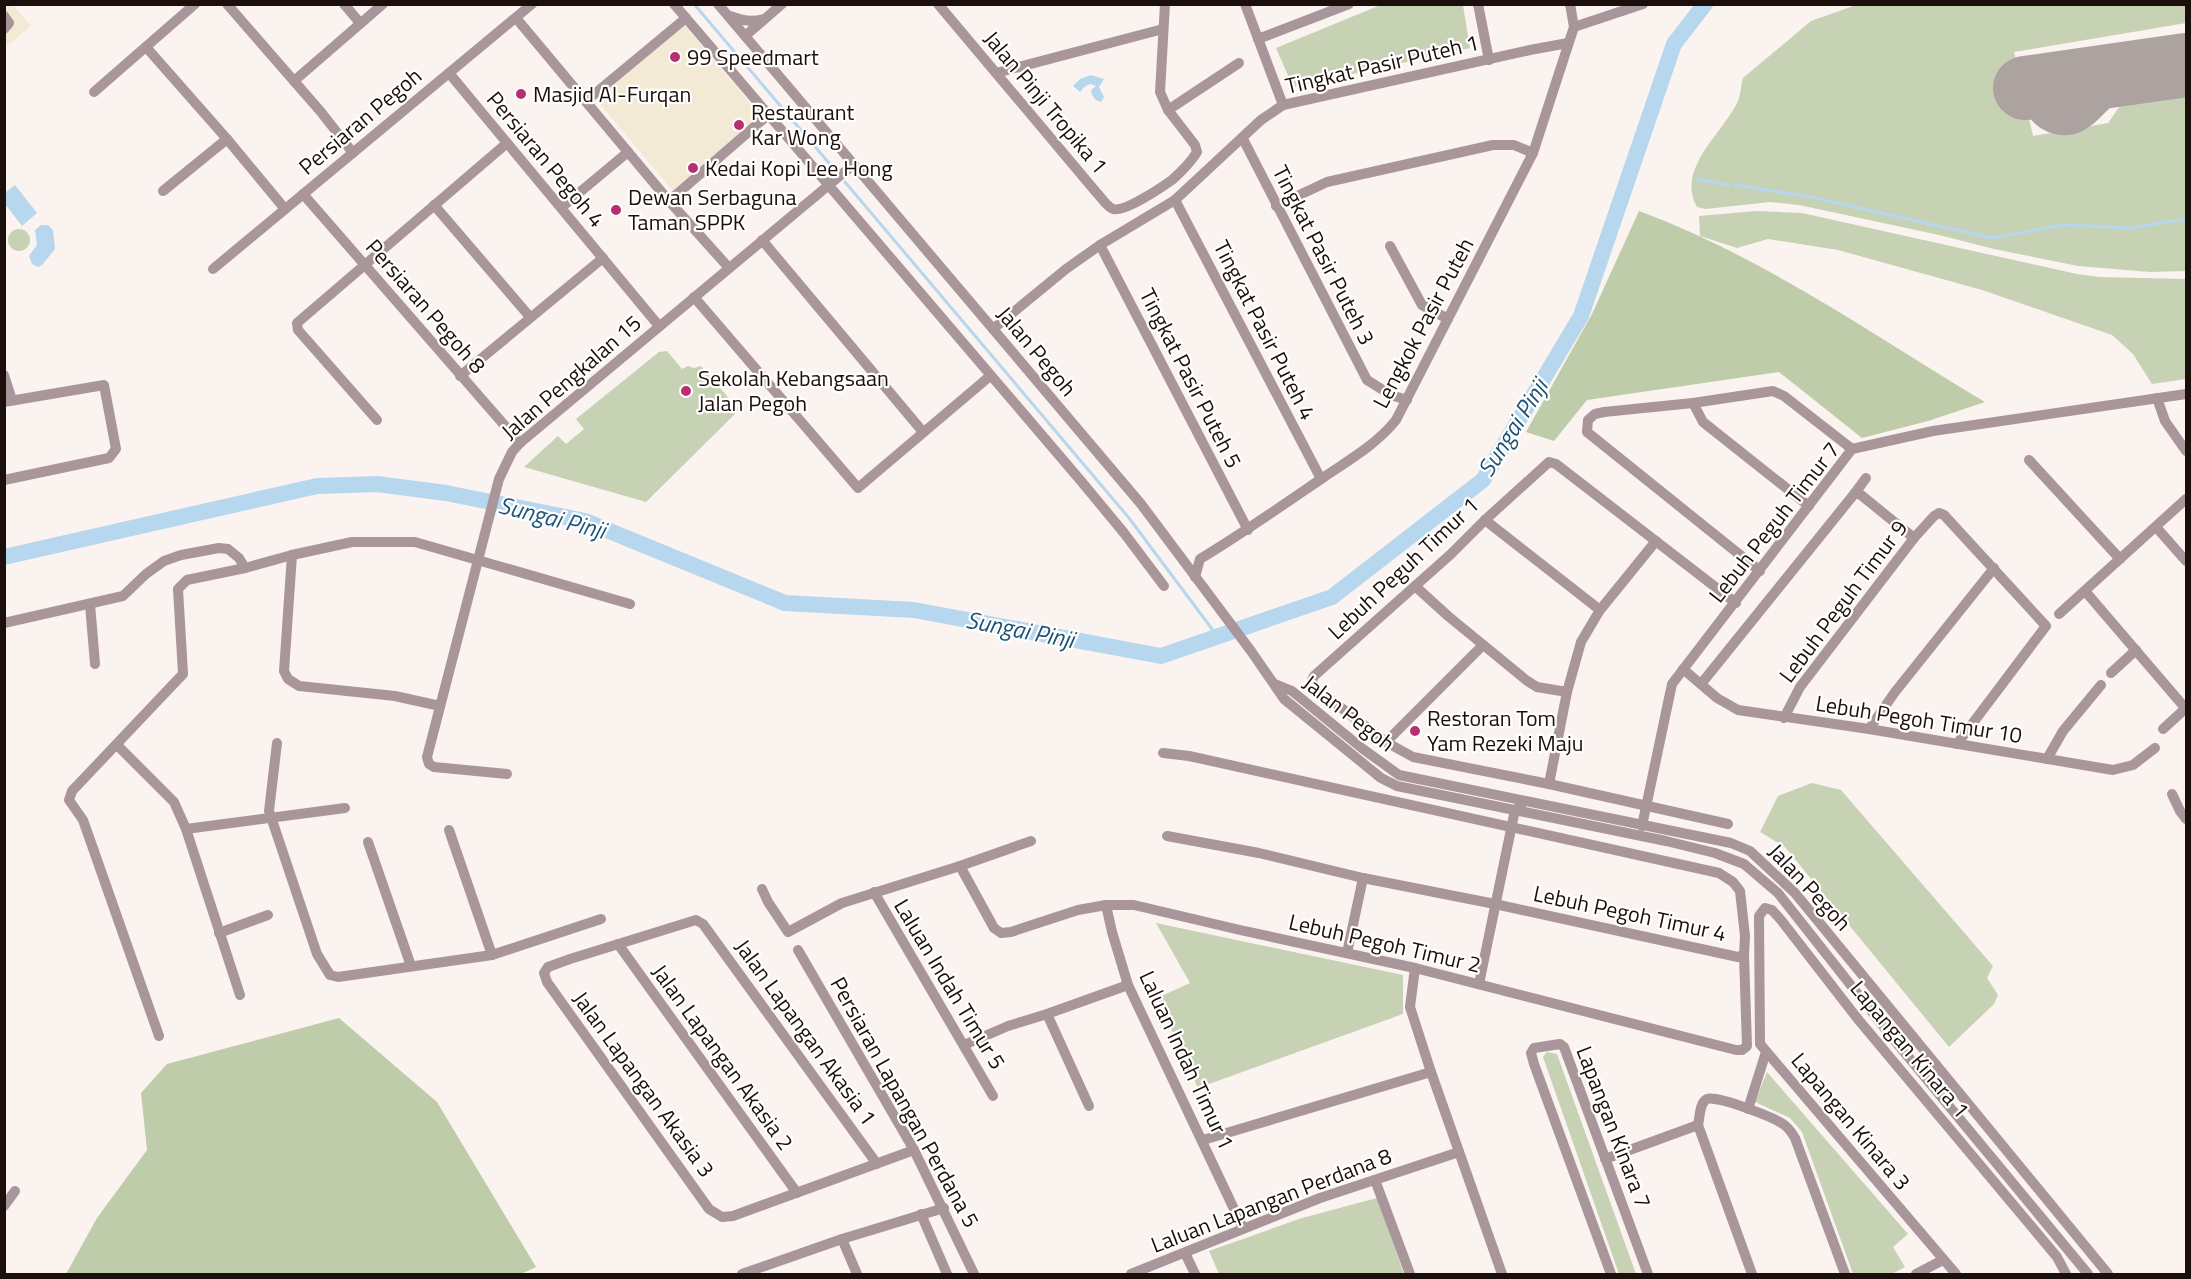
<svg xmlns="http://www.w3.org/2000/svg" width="2191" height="1279" viewBox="0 0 2191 1279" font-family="'Titillium Web',sans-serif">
<rect width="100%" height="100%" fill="#fbf3f0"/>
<!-- commercial -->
<g fill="#f3ead5">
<path d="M5,5h8l18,21 -26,21z"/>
<path d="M685,26l76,90 -87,76 -79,-94z"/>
</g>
<!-- green -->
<g fill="#c7d2b5">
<path d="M1383,4l80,1 7,43 -177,39 -17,-39z"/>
<path d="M1859,4l327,1v18l-172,29 19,84 75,-13 12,-17 66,-12v177l-36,1 -72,-6 -84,-17 -55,-14 -140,-30 -29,-3 -64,7 -9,-2c-22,-38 27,-75 41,-106 3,-7 3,-16 5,-23l68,-57z"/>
<path d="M1756,211l46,2 275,61 22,3 87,2v100l-34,5 -19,-30 -21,-19 -130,-45 -144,-40 -70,-11 -31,9 -37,-12 -1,-20z"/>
<circle cx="19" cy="240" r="11"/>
<path d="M667,351l15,18 6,-3 6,2 7,-2 38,44 -93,92 -122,-35 34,-31 8,8 18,-15 -8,-10 83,-67z"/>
<path d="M1812,783l29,7 152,176 -6,12 11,17 -4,9 -45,43 -164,-200 -25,-15 18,-36z"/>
<path d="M1156,923l247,52v39l-205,74 -41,-90 33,-15z"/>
<path d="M1547,1052l10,2 79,220h-17l-76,-217z"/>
<path d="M1767,1072l141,162 -15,13 12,20 -13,7h-39l-51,-142 -12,-14 -35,-16z"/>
<path d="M1377,1198l27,76h-185l-10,-23 93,-33z"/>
</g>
<!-- forest -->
<g fill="#bfccaa">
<path d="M1639,211c124,46 233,123 346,191l-57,19 -66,17 -83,-66 -192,28 -33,41 -28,-9 66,-118z"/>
<path d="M339,1018l98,84 99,165 -15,7h-455l31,-56 50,-68 -6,-57 26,-29z"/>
</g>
<!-- water -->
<g fill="#b6d7ee">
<path d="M1091,75l13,4 -5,8 5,10 -3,5c-7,-2 -9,-6 -10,-12l5,-4 -6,-2 -6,3 -4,5 -7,-6 7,-7z"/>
<path d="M15,185l22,28 -15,13 -17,-22v-11z"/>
<path d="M41,225h7l5,5 2,19 -13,16 -4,2 -6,-3 -3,-8 8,-11 -2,-15z"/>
</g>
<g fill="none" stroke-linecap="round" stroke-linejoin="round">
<!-- stream -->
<g stroke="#b6d7ee" stroke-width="3">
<path d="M694,4l140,165"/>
<path d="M1697,179l32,6"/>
<path d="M845,182l284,336 89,119"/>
<path d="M1735,185l71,11 186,42 72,-13 66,3 56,-9"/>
</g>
<!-- river -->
<path stroke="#b6d7ee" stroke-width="16" d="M4,557l313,-71 60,-2 69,9 139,28 200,82 129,7 247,46 171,-59 151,-117 98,-164 93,-272 31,-40"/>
<!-- taxiway -->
<path stroke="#aca2a0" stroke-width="26" d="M2164,68c-20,6 -38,12 -55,24 -13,9 -22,24 -36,29 -18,6 -40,-9 -39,-29 1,-11 11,-20 19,-26l111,2 22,-3"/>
<!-- runway -->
<path stroke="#aca2a0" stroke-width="64" d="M2025,88l161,-23"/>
<!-- minor -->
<g stroke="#a8969a" stroke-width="10">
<path d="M227,4l94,108 32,41"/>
<path d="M344,4l16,19"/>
<path d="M674,4l407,477 43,52 40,53"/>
<path d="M718,4l423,500 110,147 33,48 97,79 16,8 269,55 49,12 29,11 34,29 113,143 197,238"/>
<path d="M938,4l158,188c5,5 11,15 17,17 11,4 49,-22 59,-29 9,-8 19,-18 25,-28l-2,-7 -27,-35 -8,-18 5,-88"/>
<path d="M1245,4l38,101"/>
<path d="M1478,4l11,56"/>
<path d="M4,16l5,7 -5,6"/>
<path d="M730,16c13,5 21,6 34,3"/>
<path d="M516,18l153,183 60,67"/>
<path d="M1574,27l69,-23"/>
<path d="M745,36l37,-32"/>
<path d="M1258,39l91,-35"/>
<path d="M146,47l81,92 58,70"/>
<path d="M449,73l210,253"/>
<path d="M996,73l167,-44"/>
<path d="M294,81l89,-77"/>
<path d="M94,92l101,-88"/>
<path d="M586,101l100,-83"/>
<path d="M1168,110l71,-47"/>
<path d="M1243,139l124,241 24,15 16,5"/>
<path d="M163,191l64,-52"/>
<path d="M303,194l217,249"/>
<path d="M1175,200l146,279"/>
<path d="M669,201l99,-86"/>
<path d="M434,205l96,112"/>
<path d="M1276,206l51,-24 166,-37h21l19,8"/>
<path d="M562,207l66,-55"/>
<path d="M762,240l161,192"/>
<path d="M1100,245l148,285"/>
<path d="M1390,246l32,59 26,14"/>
<path d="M213,269l319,-265"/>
<path d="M694,297l164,191 132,-112"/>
<path d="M993,329l73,-60 34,-24 75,-45 86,-80 22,-15 247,-55 38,-7"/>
<path d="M4,375l8,25"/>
<path d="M460,376l143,-118"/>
<path d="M2157,398l8,23 21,30"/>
<path d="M4,402l100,-17 12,64 -7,9 -105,22"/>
<path d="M1693,403l10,19 106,84"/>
<path d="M377,420l-79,-90 -1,-7 210,-180"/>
<path d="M2029,460l91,99"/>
<path d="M1855,493l11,-15"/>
<path d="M1485,520l115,90"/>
<path d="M2156,527l30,34"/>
<path d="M1760,571l-173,-139 1,-12 7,-6 9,-2 89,-9 80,-12 11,5 68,53"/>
<path d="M1195,577l5,-18c43,-26 83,-54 124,-82 25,-17 53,-33 72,-57l137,-267 41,-126 -4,-23"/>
<path d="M1415,586l33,30 78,64 11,7 30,5"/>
<path d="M2085,591l101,118"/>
<path d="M90,604l5,60"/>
<path d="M2059,614l127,-115"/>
<path d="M4,623l119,-27 23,-22 18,-13 17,-6 38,-7 9,1 11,9 6,10"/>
<path d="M1683,669l34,29 21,12 131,19 244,41 20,-5 22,-17"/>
<path d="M2111,673l25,-23"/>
<path d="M1275,684l17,7 71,58 36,26 332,68 19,8 45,42 313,381"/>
<path d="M1701,684l154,-191 6,2 53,43"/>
<path d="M440,706l-45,-10 -96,-10 -11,-7 -4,-8 8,-116 60,-13h63l215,62"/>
<path d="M1784,718l16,-31 114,-149 20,-22 5,-3 5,2 102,111 -89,118"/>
<path d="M1869,729l26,-37 99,-124"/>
<path d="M2163,729l23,-21"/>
<path d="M1386,742l97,-97"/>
<path d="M277,743l-8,68 48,143 13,21 8,2 154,-22 109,-36"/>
<path d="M117,745l57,57 12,27 54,166"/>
<path d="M2047,759l16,-28 38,-46"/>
<path d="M507,774l-73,-7 -5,-3 -2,-7 72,-278 13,-27 8,-9 334,-279"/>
<path d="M1549,784l18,-92 14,-50 19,-32 56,-69"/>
<path d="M2172,794l8,17 6,8"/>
<path d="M1728,824l-179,-40 -136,-27 -27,-15 -72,-55 -2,-7 2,-4 137,-122 34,-34 64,-58 7,2 180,139"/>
<path d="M1642,826l30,-142 180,-235 81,-18 253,-37"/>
<path d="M186,829l159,-21"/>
<path d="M449,830l43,125"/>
<path d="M1167,836l92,17 104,25 132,26 243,53 6,-2"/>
<path d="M368,842l43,124"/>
<path d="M960,866l34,62 7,5 10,-1 67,-22 28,-5h28l106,25 175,38 321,82h6l5,-4 -3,-91 1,-19 -5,-45 -7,-9 -14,-9 -530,-117 -26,-3"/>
<path d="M762,889l6,13 20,30 54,-29 118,-37 71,-25"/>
<path d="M874,892l119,204"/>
<path d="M1106,905l6,27 16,53 115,243"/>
<path d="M219,933l49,-18"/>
<path d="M618,944l179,249"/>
<path d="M798,950l116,200 60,124"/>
<path d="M1347,953l16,-75"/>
<path d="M1415,968l-5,39 21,65 71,202"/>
<path d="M1479,984l36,-174 6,-4"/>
<path d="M1047,1014l42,92"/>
<path d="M159,1036l-76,-216 -14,-20 3,-9 111,-117 -5,-85 9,-9 58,-12 47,-13"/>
<path d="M964,1045l44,-19 39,-12 81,-29"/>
<path d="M1748,1109l18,-57"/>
<path d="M1203,1140l228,-68"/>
<path d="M1605,1159l93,-34"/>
<path d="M877,1164l-174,-240 -7,-4 -126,39 -22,8 -4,6 3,9 162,227 13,8 11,-1c60,-22 121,-44 181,-66"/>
<path d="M1375,1180l35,94"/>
<path d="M4,1206l11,-15"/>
<path d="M921,1214l26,60"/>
<path d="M842,1239l15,35"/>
<path d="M1185,1253l10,21"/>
<path d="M742,1274l100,-35 102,-31"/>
<path d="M1131,1274l189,-76 139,-46"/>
<path d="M1611,1274l-77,-210 -3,-11 3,-5 26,-4 4,3 84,227"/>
<path d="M1752,1274l-54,-149c2,-7 1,-22 9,-26 9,-4 66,18 76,25 5,3 9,9 12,14l50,136"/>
<path d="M1916,1274l27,-14"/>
<path d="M1956,1274l-196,-230 -1,-128 6,-8 7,2 9,10 76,98 200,239 9,17"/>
</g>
</g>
<!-- markers -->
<g fill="#b72f6f" stroke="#fff" stroke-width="2">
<circle cx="675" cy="57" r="6"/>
<circle cx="521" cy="94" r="6"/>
<circle cx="739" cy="125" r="6"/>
<circle cx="693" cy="168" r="6"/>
<circle cx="616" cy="210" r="6"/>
<circle cx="686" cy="391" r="6"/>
<circle cx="1415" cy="731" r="6"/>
</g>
<g text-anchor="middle" stroke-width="4.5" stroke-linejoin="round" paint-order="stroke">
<!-- poi labels -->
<g font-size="22" fill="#1c0f0b" stroke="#fff" text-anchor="start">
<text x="687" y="65">99 Speedmart</text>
<text x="533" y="102">Masjid Al-Furqan</text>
<text x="751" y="120">Restaurant<tspan x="751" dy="25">Kar Wong</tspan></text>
<text x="705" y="176">Kedai Kopi Lee Hong</text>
<text x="628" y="205">Dewan Serbaguna<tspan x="628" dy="25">Taman SPPK</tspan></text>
<text x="698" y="386">Sekolah Kebangsaan<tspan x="698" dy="25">Jalan Pegoh</tspan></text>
<text x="1427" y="726">Restoran Tom<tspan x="1427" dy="25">Yam Rezeki Maju</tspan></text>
</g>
<!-- street labels -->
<g font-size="22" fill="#1c0f0b" stroke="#fff">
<text transform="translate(1382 64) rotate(-13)" y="8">Tingkat Pasir Puteh 1</text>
<text transform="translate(1046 102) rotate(50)" y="8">Jalan Pinji Tropika 1</text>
<text transform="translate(360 121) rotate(-40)" y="8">Persiaran Pegoh</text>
<text transform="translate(546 159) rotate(50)" y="8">Persiaran Pegoh 4</text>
<text transform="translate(1324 255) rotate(63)" y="8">Tingkat Pasir Puteh 3</text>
<text transform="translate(426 306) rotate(49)" y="8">Persiaran Pegoh 8</text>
<text transform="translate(1423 323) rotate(-62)" y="8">Lengkok Pasir Puteh</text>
<text transform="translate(1265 330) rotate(63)" y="8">Tingkat Pasir Puteh 4</text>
<text transform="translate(1037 351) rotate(50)" y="8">Jalan Pegoh</text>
<text transform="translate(571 377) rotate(-41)" y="8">Jalan Pengkalan 15</text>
<text transform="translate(1191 378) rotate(63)" y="8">Tingkat Pasir Puteh 5</text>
<text transform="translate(1774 522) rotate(-52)" y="8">Lebuh Peguh Timur 7</text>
<text transform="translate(1403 568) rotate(-43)" y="8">Lebuh Peguh Timur 1</text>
<text transform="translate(1843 601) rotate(-53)" y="8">Lebuh Peguh Timur 9</text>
<text transform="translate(1349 713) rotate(38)" y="8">Jalan Pegoh</text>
<text transform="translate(1919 719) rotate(9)" y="8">Lebuh Pegoh Timur 10</text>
<text transform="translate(1810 887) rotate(47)" y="8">Jalan Pegoh</text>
<text transform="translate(1630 913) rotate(12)" y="8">Lebuh Pegoh Timur 4</text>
<text transform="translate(1385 943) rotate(13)" y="8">Lebuh Pegoh Timur 2</text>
<text transform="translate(950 984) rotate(59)" y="8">Laluan Indah Timur 5</text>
<text transform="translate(806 1032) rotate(54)" y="8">Jalan Lapangan Akasia 1</text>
<text transform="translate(1910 1049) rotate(50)" y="8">Lapangan Kinara 1</text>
<text transform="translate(723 1057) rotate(54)" y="8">Jalan Lapangan Akasia 2</text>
<text transform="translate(1187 1060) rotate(65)" y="8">Laluan Indah Timur 1</text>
<text transform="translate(644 1084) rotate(54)" y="8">Jalan Lapangan Akasia 3</text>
<text transform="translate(905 1102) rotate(61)" y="8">Persiaran Lapangan Perdana 5</text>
<text transform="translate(1851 1121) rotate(50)" y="8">Lapangan Kinara 3</text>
<text transform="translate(1614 1127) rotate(69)" y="8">Lapangan Kinara 7</text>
<text transform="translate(1271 1200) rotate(-21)" y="8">Laluan Lapangan Perdana 8</text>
</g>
<!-- water labels -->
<g font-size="24" font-style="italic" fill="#1e5374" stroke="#fff">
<text transform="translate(1513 428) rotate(-58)" y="8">Sungai Pinji</text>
<text transform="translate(552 518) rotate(14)" y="8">Sungai Pinji</text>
<text transform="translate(1020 630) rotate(11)" y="8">Sungai Pinji</text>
</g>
</g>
<!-- border -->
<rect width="2191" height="1279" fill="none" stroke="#1c0f0b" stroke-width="12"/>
</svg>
